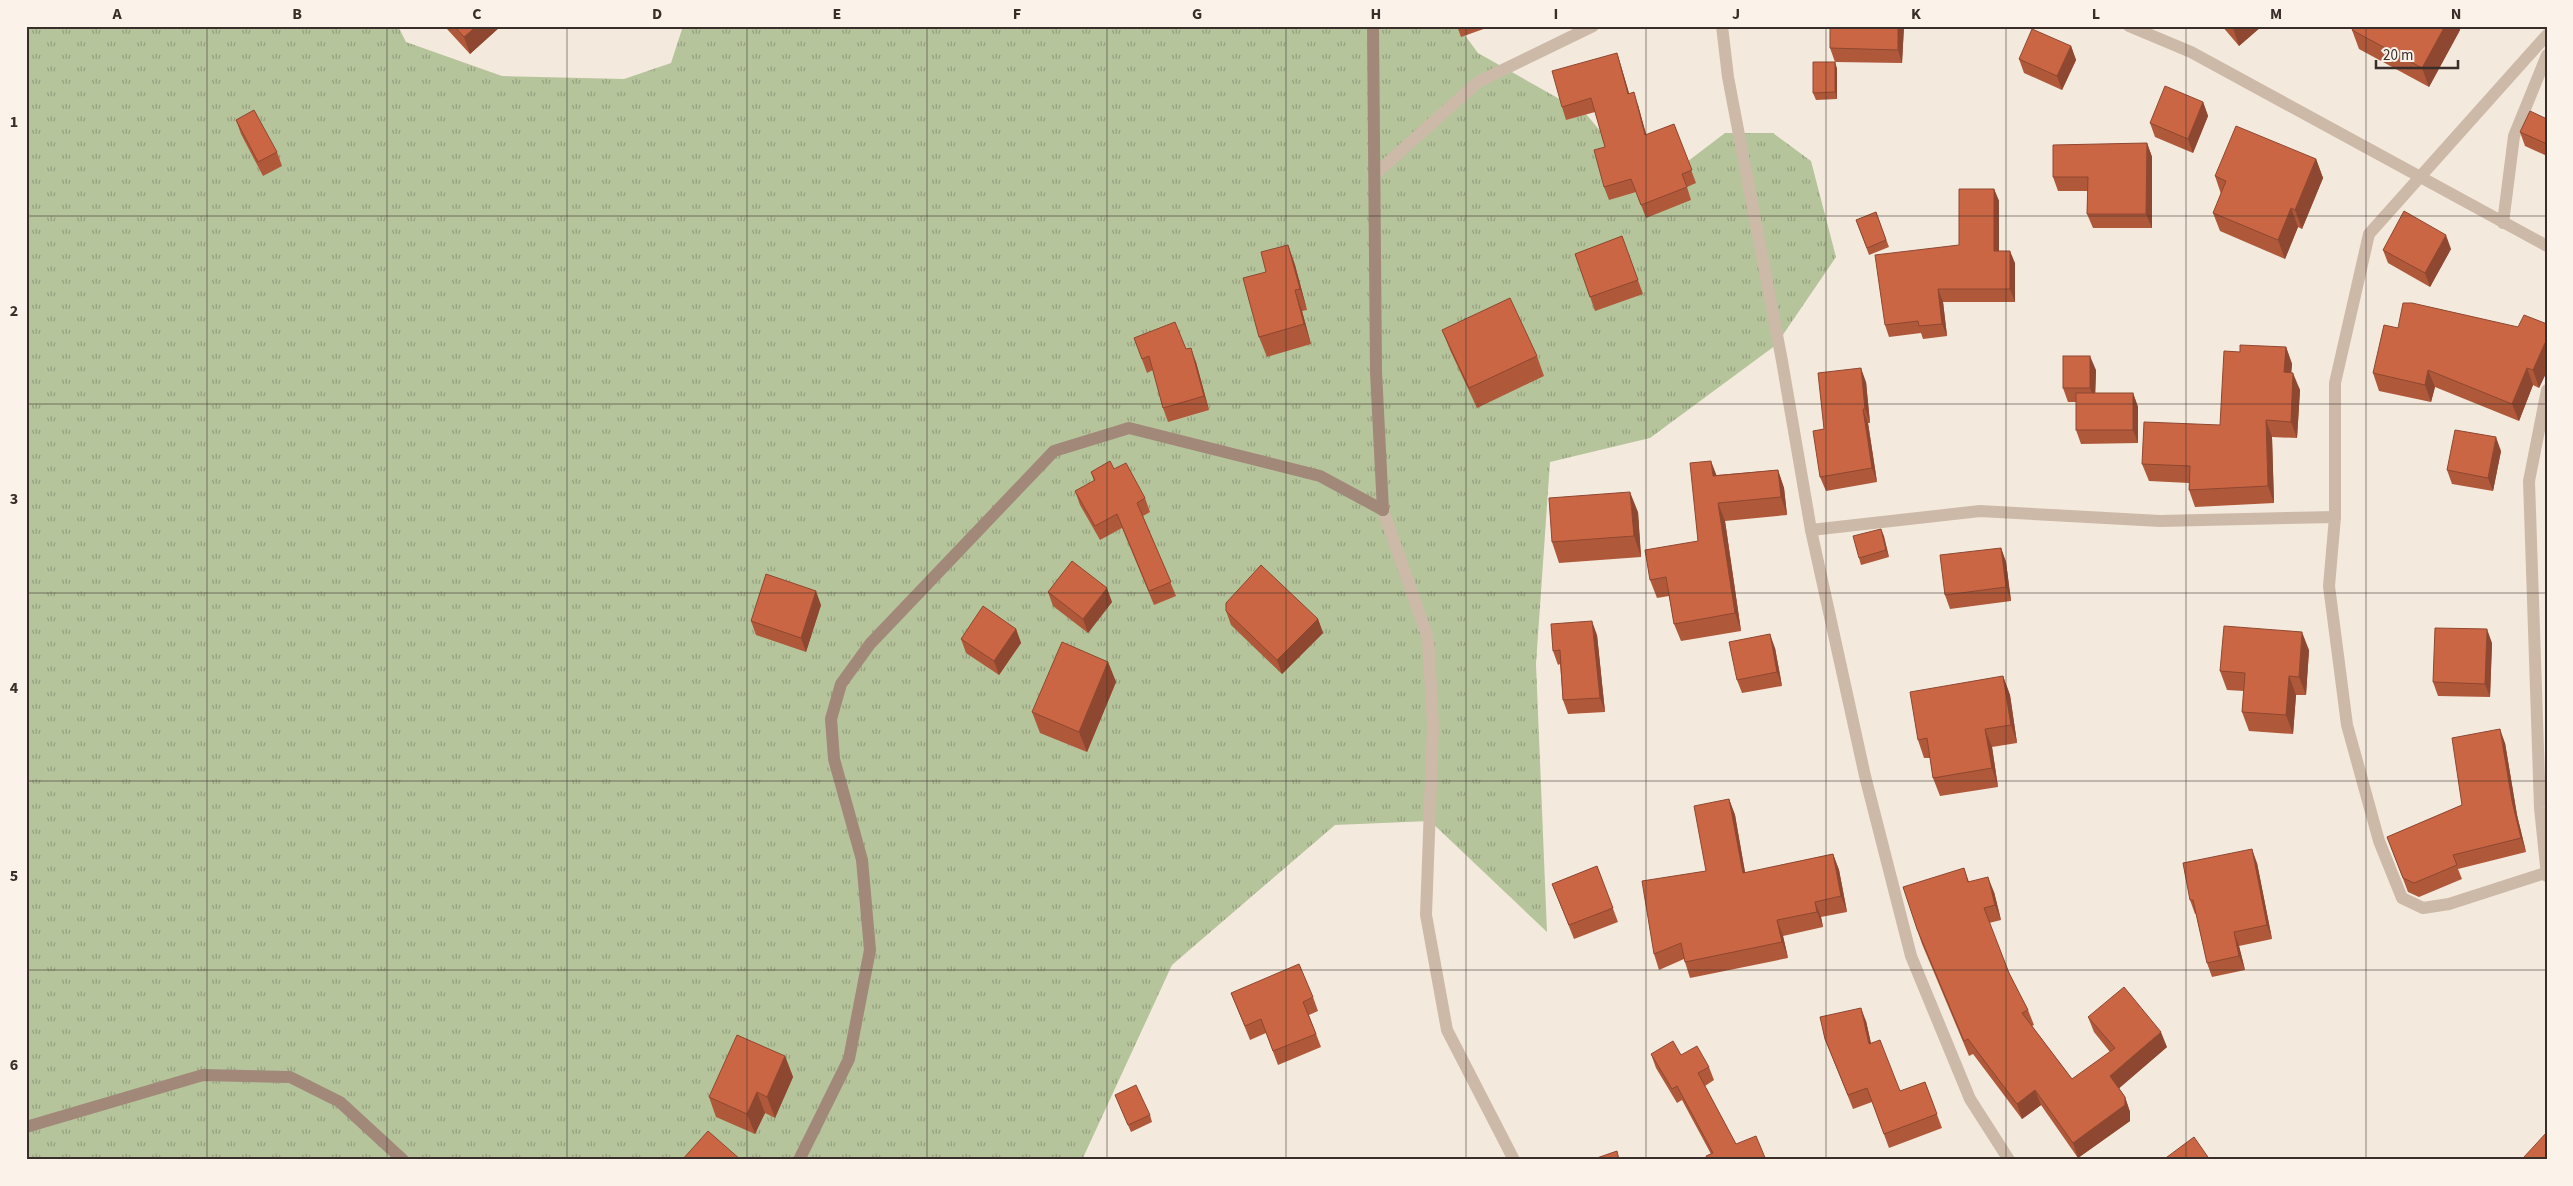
<svg xmlns="http://www.w3.org/2000/svg" width="2573" height="1186" viewBox="0 0 2573 1186" font-family="'Source Sans 3',sans-serif">
<defs>
<pattern id="grass-tufts" width="24" height="20" patternUnits="userSpaceOnUse" patternTransform="scale(1.25)"><rect width="24" height="20" fill="#b6c49c"/><path d="M3 7l-1-3M5 7V3M7 7l1-3M15 17l-1-3M17 17v-4M19 17l1-3" fill="none" stroke="#95a07f"/></pattern>
</defs>
<rect width="100%" height="100%" fill="#f4e9dd"/>
<!-- grass -->
<path fill="url(#grass-tufts)" d="M26,26h372l8,16 96,34 122,3 47,-16 12,-37h775l20,27 108,61 64,76 75,-57h48l38,28 25,96 -60,88 -126,93 -100,24 -14,202 11,268 -117,-111 -95,4 -163,140 -90,195h-1056z"/>
<g fill="none" stroke-linecap="round" stroke-linejoin="round">
<!-- street -->
<g stroke="#cdb9a8" stroke-width="12">
<path d="M1722,26l6,51 54,284 29,169 54,246 46,180 59,143 39,61"/>
<path d="M2129,26l62,26 356,194"/>
<path d="M1374,175l104,-93 115,-56"/>
<path d="M2503,223l11,-87 33,-81"/>
<path d="M2547,390l-18,91 11,327 7,68"/>
<path d="M1383,510l45,128 5,87 -7,190 21,115 67,130"/>
<path d="M1811,530l169,-19 180,10 175,-4"/>
<path d="M2545,873l-96,31 -26,4 -21,-10 -23,-57 -32,-116 -18,-139 6,-69v-134l34,-149 178,-199"/>
</g>
<!-- secondary -->
<g stroke="#a18879" stroke-width="12">
<path d="M1373,26l3,346 7,138"/>
<path d="M26,1127l177,-52 87,2 50,25 63,58"/>
<path d="M799,1160l50,-101 21,-109 -8,-90 -28,-101 -3,-40 10,-35 29,-40 184,-193 75,-23 191,48 63,34"/>
</g>
</g>
<!-- wall -->
<g fill="#af583a">
<path d="M446,26h55l-31,28 -23,-25z"/>
<path d="M1457,26h35l-31,11z"/>
<path d="M1904,26l-2,37 -67,-1 -5,-14z"/>
<path d="M2222,26h40l-23,20z"/>
<path d="M2354,26h105l1,4 -31,57 -70,-38 -7,-19z"/>
<path d="M2071,46l5,14 -14,30 -38,-17 -5,-14z"/>
<path d="M1617,53l4,13 8,27 9,12 8,30 28,-11 22,59 -9,4 4,13 -45,18 -10,-26 -27,8 -5,-13 1,-40 -10,-35 -29,8 -4,-13z"/>
<path d="M1835,62l2,7v30l-21,1 -3,-7z"/>
<path d="M2203,102l5,14 -15,37 -38,-16 -5,-14z"/>
<path d="M2547,119v37l-22,-10 -5,-14z"/>
<path d="M236,120l41,32 5,14 -19,10 -22,-42z"/>
<path d="M2147,143l5,14v71h-59l-6,-14 1,-23h-30l-5,-14z"/>
<path d="M2316,159l7,19 -21,51 -4,-2 -13,32 -65,-28 -7,-18 8,-19 -6,-18z"/>
<path d="M1994,189l5,12v50l16,12v39h-72l4,34 -24,3 -2,-6 -32,4 -4,-12 74,-80z"/>
<path d="M1876,212l13,35 -20,8 -13,-35z"/>
<path d="M1622,236l21,58 -48,17 -20,-57z"/>
<path d="M1288,245l7,20 12,45 -5,1 9,33 -44,13 -8,-20 7,-65z"/>
<path d="M2451,249l-21,38 -42,-24 -5,-13z"/>
<path d="M2547,324v47l-8,17 -6,-3 -14,36 -84,-34 -4,15 -52,-11 -6,-18 25,-45 120,-1z"/>
<path d="M1442,330l95,26 7,20 -67,32 -27,-58z"/>
<path d="M1134,338l52,11 10,13 13,48 -41,12 -5,-14 -10,-38 -6,3z"/>
<path d="M2286,347l6,17 -1,9 9,17 -3,48 -25,-1 2,66 -79,4 -6,-17v-7l-40,-2 -7,-17 78,-39 20,-73z"/>
<path d="M2096,370l-1,23h38l5,14v36l-57,1 -5,-14v-28h-8l-5,-14z"/>
<path d="M1866,382l4,41h-2l9,59 -51,9 -6,-14 4,-48z"/>
<path d="M2501,451l-8,40 -41,-7 -5,-14z"/>
<path d="M1114,469l31,29 5,14 -7,4 33,80 -22,9 -32,-77 -22,12 -20,-35 -5,-14 19,-10 -3,-9z"/>
<path d="M1778,470l6,18 3,27 -62,6 16,110 -60,10 -7,-17 -5,-28 -12,2 -7,-18 48,-39 19,-66z"/>
<path d="M1638,512l3,45 -82,6 -7,-21z"/>
<path d="M1881,529l8,28 -28,8 -2,-7z"/>
<path d="M2001,548l5,14 5,39 -61,8 -5,-14z"/>
<path d="M1048,592l64,10 -24,31 -35,-27z"/>
<path d="M821,605l-15,47 -50,-17 -5,-14z"/>
<path d="M1226,611l92,8 5,14 -41,41 -51,-49z"/>
<path d="M1016,629l5,14 -22,32 -33,-22 -5,-14z"/>
<path d="M1597,635l8,77 -37,2 -5,-14 -3,-36 -2,1 -5,-14z"/>
<path d="M2492,643l-2,54 -52,-1 -5,-14z"/>
<path d="M1775,648l7,38 -40,7 -5,-13z"/>
<path d="M2309,650l-3,45h-10l-3,39 -44,-3 -7,-19 2,-21 -17,-1 -7,-19z"/>
<path d="M1108,662l8,20 -29,70 -47,-19 -8,-21z"/>
<path d="M2003,676l7,19 7,48 -25,4 6,40 -58,9 -7,-18 -3,-20h-6l-6,-18z"/>
<path d="M2505,743l12,72 9,37 -68,17 4,10 -43,18 -11,-5 -21,-55 75,-32z"/>
<path d="M1729,799l6,16 10,58 88,-19 6,16 8,42 -26,5 2,10 -40,9 5,22 -98,20 -6,-19 -25,11 -5,-16 52,-83z"/>
<path d="M2257,863l15,76 -33,7 6,24 -33,7 -5,-14 -11,-49h-1l-5,-14z"/>
<path d="M1597,866l21,56 -44,17 -22,-55z"/>
<path d="M1964,868l5,14 25,10 7,28 -12,3 20,50 19,37 6,15 -2,1 40,53 38,-27 -16,-20 -6,-15 79,30 -48,41 6,9 5,15v9l-52,37 -37,-53 -19,14 -49,-65 -4,2 -47,-112 -5,-15z"/>
<path d="M1231,993l82,4 5,14 -9,4 12,32 -43,18 -12,-32 -16,7z"/>
<path d="M1866,1021l5,22 29,48 25,-9 17,46 -53,20 -17,-46 -19,7 -28,-70z"/>
<path d="M1651,1054l30,1 28,12 5,13 -9,6 31,58 -25,10 -29,-54 -5,3 -21,-35z"/>
<path d="M785,1056l8,21 -18,41 -10,-5 -10,21 -39,-17 -7,-20z"/>
<path d="M1115,1095l35,20 2,7 -21,10z"/>
</g>
<!-- shaded-wall -->
<g fill="#8e4730">
<path d="M477,26h24l-31,28 -6,-17z"/>
<path d="M1898,26h6l-2,37 -4,-13z"/>
<path d="M2235,26h27l-23,20 -6,-18z"/>
<path d="M2445,26h14l1,4 -31,57 -7,-19z"/>
<path d="M2071,46l5,14 -14,30 -5,-14z"/>
<path d="M1617,53l4,13 12,41 -5,-13z"/>
<path d="M1835,62l2,7v30l-2,-7z"/>
<path d="M1634,92l4,13 12,43 -5,-13z"/>
<path d="M2203,102l5,14 -15,37 -5,-14z"/>
<path d="M2147,143l5,14v71l-6,-14z"/>
<path d="M2316,159l7,19 -21,51 -7,-19z"/>
<path d="M1994,189l5,12v62l-5,-12z"/>
<path d="M2291,208l7,19 -13,32 -7,-19z"/>
<path d="M2446,235l5,14 -21,38 -5,-14z"/>
<path d="M1288,245l7,20 12,45 -7,-21z"/>
<path d="M2010,251l5,12v39l-5,-13z"/>
<path d="M1938,289l5,13 4,34 -5,-12z"/>
<path d="M1295,290l7,21 9,33 -7,-20z"/>
<path d="M2545,343l2,5v23l-8,17 -6,-18z"/>
<path d="M2286,347l6,17 -2,25 -6,-17z"/>
<path d="M1191,348l5,14 13,48 -5,-14z"/>
<path d="M2090,356l6,14 -1,32 -5,-14z"/>
<path d="M1861,368l5,14 4,41 -5,-14z"/>
<path d="M2527,368l6,17 -14,36 -7,-17z"/>
<path d="M2428,370l7,17 -4,15 -6,-17z"/>
<path d="M2293,373l7,17 -3,48 -6,-16z"/>
<path d="M2133,393l5,14v36l-5,-13z"/>
<path d="M1863,409l5,14 9,59 -5,-14z"/>
<path d="M2266,420l6,17 2,66 -6,-17z"/>
<path d="M2496,437l5,14 -8,40 -5,-13z"/>
<path d="M1711,461l7,18 -5,-3z"/>
<path d="M1778,470l6,18 3,27 -6,-18z"/>
<path d="M1630,492l8,20 3,45 -7,-21z"/>
<path d="M1718,503l7,18 16,110 -6,-18z"/>
<path d="M1881,529l3,7 5,21 -3,-7z"/>
<path d="M2001,548l5,14 5,39 -5,-14z"/>
<path d="M1107,588l5,14 -24,31 -5,-14z"/>
<path d="M816,591l5,14 -15,47 -5,-14z"/>
<path d="M1318,619l5,14 -41,41 -5,-14z"/>
<path d="M1592,621l5,14 8,77 -5,-14z"/>
<path d="M1016,629l5,14 -22,32 -5,-14z"/>
<path d="M2487,629l5,14 -2,54 -5,-13z"/>
<path d="M2302,632l7,18 -3,45 -7,-18z"/>
<path d="M1770,634l5,14 7,38 -5,-14z"/>
<path d="M1108,662l8,20 -29,70 -8,-20z"/>
<path d="M2003,676l7,19 7,48 -6,-18z"/>
<path d="M2289,676l7,19 -3,39 -7,-19z"/>
<path d="M1985,729l7,18 6,40 -6,-19z"/>
<path d="M2500,729l5,14 12,72 9,37 -5,-14 -9,-37z"/>
<path d="M1729,799l6,16 13,74 -5,-16z"/>
<path d="M2252,849l5,14 15,76 -5,-14z"/>
<path d="M1833,854l6,16 8,42 -6,-16z"/>
<path d="M1988,877l6,15 7,28 -6,-15z"/>
<path d="M1815,902l6,15 2,10 -6,-15z"/>
<path d="M1777,920l6,16 5,22 -6,-16z"/>
<path d="M2234,932l5,14 6,24 -6,-14z"/>
<path d="M1861,1008l5,13 8,37 -5,-14z"/>
<path d="M2161,1032l6,15 -51,44 -6,-15z"/>
<path d="M785,1056l8,21 -18,41 -8,-21z"/>
<path d="M2035,1090l6,15 -19,14 -5,-15z"/>
<path d="M757,1092l8,21 -10,21 -8,-20z"/>
<path d="M2125,1097l5,15v9l-52,37 -5,-15z"/>
</g>
<!-- building -->
<g fill="#cb6644" stroke="#8e4730">
<path d="M454,26h23l-13,11z"/>
<path d="M1830,26h68v24l-68,-2z"/>
<path d="M2354,26h91l-23,42 -70,-38z"/>
<path d="M2032,29l39,17 -14,30 -38,-17z"/>
<path d="M1617,53l11,41 6,-2 11,43 29,-11 18,46 -10,4 5,13 -46,18 -10,-26 -27,8 -10,-37 11,-3 -14,-49 -29,9 -10,-36z"/>
<path d="M1813,62h22v30l-22,1z"/>
<path d="M2165,86l38,16 -15,37 -38,-16z"/>
<path d="M254,110l23,42 -19,10 -22,-42z"/>
<path d="M2530,111l17,8v25l-27,-12z"/>
<path d="M2236,126l80,33 -21,51 -4,-2 -13,32 -65,-27 13,-32 -11,-5z"/>
<path d="M2147,143l-1,71h-59l1,-37h-35v-32z"/>
<path d="M1959,189h35v62h16v38h-72l4,35 -23,2 -1,-5 -33,4 -10,-70 84,-10z"/>
<path d="M2404,211l42,24 -21,38 -42,-23z"/>
<path d="M1876,212l10,28 -19,8 -11,-28z"/>
<path d="M1622,236l16,44 -48,17 -15,-43z"/>
<path d="M1288,245l12,44 -5,1 9,34 -45,13 -16,-59 23,-6 -5,-20z"/>
<path d="M1510,298l27,58 -68,32 -27,-58z"/>
<path d="M2403,303h9l106,24 6,-12 23,9v20l-2,-1 -12,27 -6,-2 -15,36 -84,-34 -3,15 -52,-12 11,-48 14,3z"/>
<path d="M1175,322l11,27 5,-1 13,48 -41,12 -14,-52 -7,3 -8,-21z"/>
<path d="M2240,345l46,2 -2,25 9,1 -2,49 -25,-2 2,66 -79,4 1,-24 -48,-2 2,-42 76,3 4,-74 16,1z"/>
<rect x="2063" y="356" width="27" height="32"/>
<path d="M1861,368l4,41h-2l9,59 -52,9 -7,-46 11,-2 -6,-56z"/>
<rect x="2076" y="393" width="57" height="37"/>
<path d="M2455,430l41,7 -8,41 -41,-8z"/>
<path d="M1110,461l4,8 12,-6 19,35 -8,5 34,79 -22,9 -32,-77 -22,12 -20,-35 20,-11 -4,-8z"/>
<path d="M1711,461l2,15 65,-6 3,27 -63,6 17,110 -61,11 -8,-47 -16,3 -5,-30 53,-9 -8,-78z"/>
<path d="M1630,492l4,44 -82,6 -3,-44z"/>
<path d="M1881,529l5,21 -27,8 -6,-22z"/>
<path d="M2001,548l5,39 -61,8 -5,-40z"/>
<path d="M1072,561l35,27 -24,31 -35,-27z"/>
<path d="M1261,565l57,54 -41,41 -51,-49v-8z"/>
<path d="M766,574l50,17 -15,47 -50,-17z"/>
<path d="M983,606l33,23 -22,32 -33,-22z"/>
<path d="M1592,621l8,77 -37,2 -3,-50 -7,1 -2,-27z"/>
<path d="M2224,626l78,6 -3,45 -10,-1 -3,39 -44,-3 3,-39 -25,-2z"/>
<path d="M2435,628l52,1 -2,55 -52,-2z"/>
<path d="M1770,634l7,38 -40,8 -8,-38z"/>
<path d="M1062,642l46,20 -29,70 -47,-20z"/>
<path d="M2003,676l8,49 -26,4 7,39 -59,10 -6,-40 -9,2 -8,-48z"/>
<path d="M2500,729l12,72 9,37 -68,17 4,10 -43,18 -11,-5 -16,-41 75,-32 -10,-67z"/>
<path d="M1729,799l14,74 90,-19 8,42 -26,6 2,10 -40,8 5,22 -97,20 -4,-19 -27,11 -12,-73 64,-10 -12,-65z"/>
<path d="M2252,849l15,76 -33,7 5,24 -32,7 -14,-63h-3l-7,-37z"/>
<path d="M1597,866l16,42 -44,17 -17,-41z"/>
<path d="M1964,868l4,14 20,-5 7,28 -11,3 25,65 19,37 -6,3 50,66 43,-31 -27,-31 36,-30 37,45 -51,44 15,21v8l-52,38 -38,-53 -18,14 -49,-65 -4,2 -47,-112 -14,-42z"/>
<path d="M1299,964l14,33 -10,5 13,32 -43,17 -12,-32 -16,7 -14,-33z"/>
<path d="M1861,1008l8,36 11,-4 20,51 25,-9 12,32 -53,20 -17,-46 -19,7 -23,-56 -5,-22z"/>
<path d="M737,1035l48,21 -18,41 -10,-5 -10,22 -38,-17z"/>
<path d="M1673,1041l8,14 16,-9 12,21 -11,6 38,71 20,-8 10,24h-58l-2,-4 7,-3 -36,-67 -5,3 -21,-35z"/>
<path d="M1136,1085l14,30 -22,10 -13,-30z"/>
<path d="M708,1131l33,29h-59z"/>
<path d="M2547,1132v28h-20l-3,-3z"/>
<path d="M2194,1137l16,23h-47z"/>
<path d="M1617,1151l2,9h-24l-1,-1z"/>
</g>
<!-- grid -->
<path fill="none" stroke="#392e29" stroke-width="1" stroke-opacity="0.55" d="M207,26v1134M387,26v1134M567,26v1134M747,26v1134M927,26v1134M1107,26v1134M1286,26v1134M1466,26v1134M1646,26v1134M1826,26v1134M2006,26v1134M2186,26v1134M2366,26v1134M26,216h2521M26,404h2521M26,593h2521M26,781h2521M26,970h2521"/>
<!-- border -->
<rect width="2573" height="1186" fill="none" stroke="#fbf3ea" stroke-width="55"/>
<!-- scale -->
<path d="M2376 60v8h82v-8" fill="none" stroke="#392e29" stroke-width="2.5"/>
<text x="2383" y="60" font-size="15" fill="#392e29" stroke="#fbf3ea" stroke-width="4" paint-order="stroke">20 m</text>
<rect x="28" y="28" width="2518" height="1130" fill="none" stroke="#392e29" stroke-width="2"/>
<g font-size="16" text-anchor="middle" font-weight="bold" fill="#392e29">
<text x="117" y="19">A</text>
<text x="297" y="19">B</text>
<text x="477" y="19">C</text>
<text x="657" y="19">D</text>
<text x="837" y="19">E</text>
<text x="1017" y="19">F</text>
<text x="1197" y="19">G</text>
<text x="1376" y="19">H</text>
<text x="1556" y="19">I</text>
<text x="1736" y="19">J</text>
<text x="1916" y="19">K</text>
<text x="2096" y="19">L</text>
<text x="2276" y="19">M</text>
<text x="2456" y="19">N</text>
<text x="14" y="127">1</text>
<text x="14" y="316">2</text>
<text x="14" y="504">3</text>
<text x="14" y="693">4</text>
<text x="14" y="881">5</text>
<text x="14" y="1070">6</text>
</g>
</svg>
